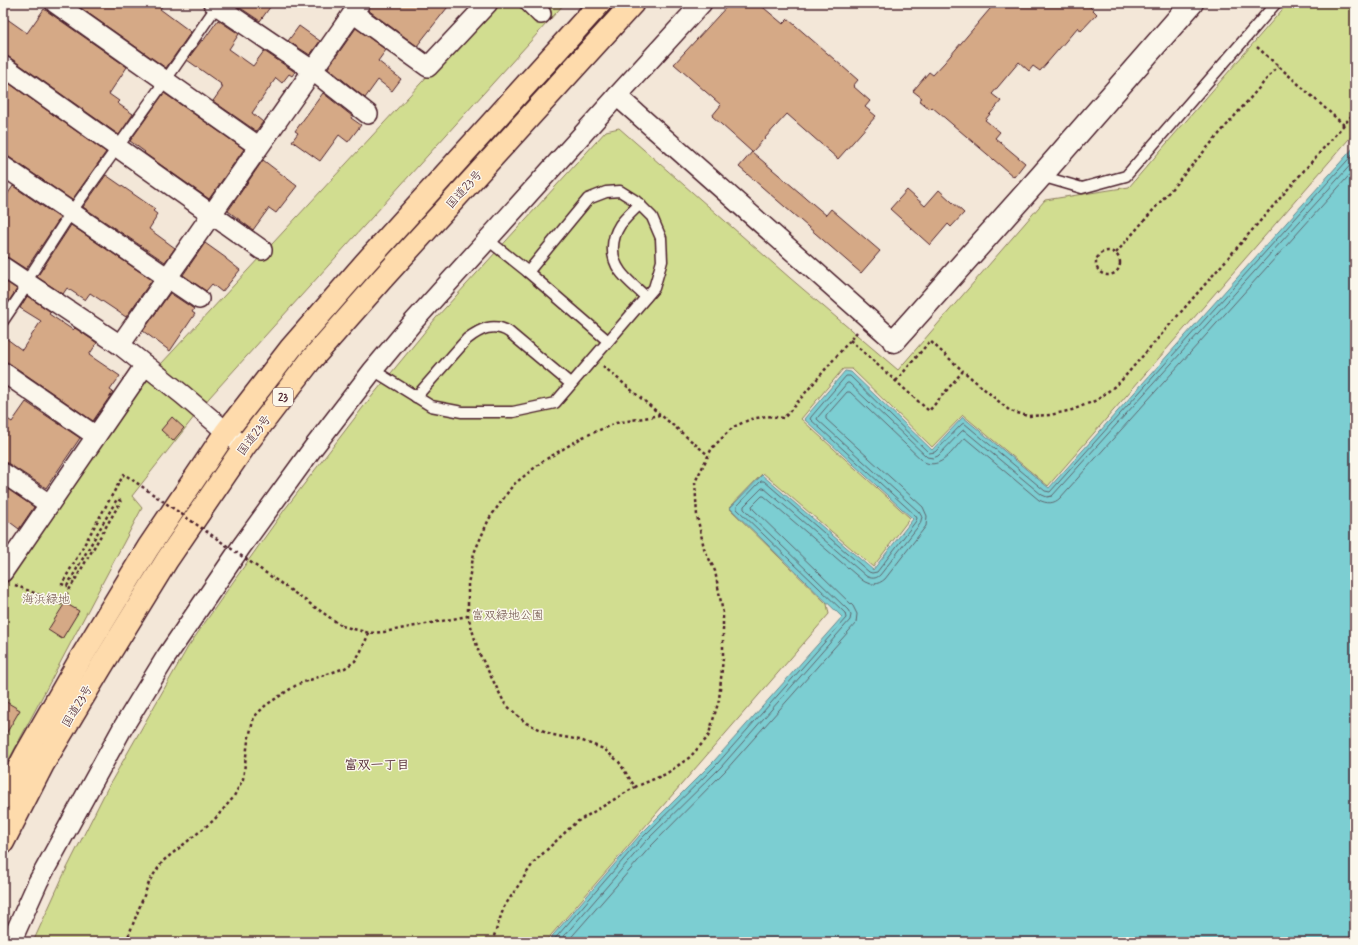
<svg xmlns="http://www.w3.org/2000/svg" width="1358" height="945" viewBox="0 0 1358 945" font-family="Mynerve,'Klee One',sans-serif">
<rect width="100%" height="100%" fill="#f3e7d8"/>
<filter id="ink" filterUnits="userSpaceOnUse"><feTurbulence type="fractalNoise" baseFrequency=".025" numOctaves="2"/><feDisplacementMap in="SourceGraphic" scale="8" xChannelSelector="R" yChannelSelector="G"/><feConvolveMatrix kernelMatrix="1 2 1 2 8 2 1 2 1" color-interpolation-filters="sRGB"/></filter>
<g filter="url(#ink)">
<!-- green -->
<g fill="#d1dd90" stroke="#8e7e5e">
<path d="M495,3h70l-356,395 -77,98 10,12 -139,263v-182l123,-183 35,-42z"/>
<path d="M1288,3h67v129l-307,354 -85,-71 -31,32 -80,-78h-9l-42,50 109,99 -37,49 -110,-94 -34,35 98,96 2,10 -284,328h-512l30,-66 44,-87 81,-142 45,-65 52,-73 79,-103 72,-88 170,-187 13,-3 171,150 108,92 147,-170 84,-13z"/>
</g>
<!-- water -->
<path fill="#7cced2" stroke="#68888f" d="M1355,146v796h-808l93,-107 74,-74 128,-144 -112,-109 32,-33 111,95 40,-51 -109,-100 41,-48 6,1 81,78 31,-33 86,71z"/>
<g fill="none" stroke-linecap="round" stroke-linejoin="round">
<!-- shore -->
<g stroke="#5e656e" stroke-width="1">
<path d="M552,942l90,-104 75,-74 129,-146 -1,-5 -108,-104v-3l24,-25h3l105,91 3,1 5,-1 39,-51 1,-3 -2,-3 -105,-96 1,-2 35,-41h4l79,77 6,-1 27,-28 2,-1 81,68 5,1 305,-340"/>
<path d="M559,942l87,-101 75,-74 129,-147 1,-5 -3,-5 -104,-101v-3l18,-18h2l102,88c5,3 10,3 14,-1l40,-51 2,-7 -3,-5 -102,-93 1,-2 29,-34h2l78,74 6,1 5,-2 24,-25 2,-1 78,65 5,2 5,-1 303,-336"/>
<path d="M567,942l84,-96 74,-75 131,-148 1,-9 -4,-8 -100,-97 -1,-3 10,-10h2l98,84c8,6 16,5 23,-1l41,-53 1,-10 -4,-9 -97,-88v-3l21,-24h3l74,70c17,8 29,-12 39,-23l2,-1 74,62c8,4 15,4 21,-2l295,-329"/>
</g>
</g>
<!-- building -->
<g fill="#d5a986" stroke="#4a1f2b">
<path d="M80,3h84l-4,6 31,23 -25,36 -88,-62z"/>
<path d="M233,3h40l-13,18z"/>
<path d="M371,3h80l-34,43 -49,-36z"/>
<path d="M730,3h28l25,21 5,-5 70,61 -5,6 17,15 -5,6 11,9 -38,43 -51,-45 -35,38 -40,-36 9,-11 -47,-41z"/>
<path d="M995,3h91l11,11 -16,17 -3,-4 -38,44 -7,-5 -4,5 -10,-9 -27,32 9,7 -16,19 15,12 -5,6 30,25 -11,14 -82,-70 -2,2 -11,-9 3,-2 -9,-7 16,-19 4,3 12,-13z"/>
<path d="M44,9l83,58 -18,27 10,7 -2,2 16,11 -14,21 -110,-78 -6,-2v-39l24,17z"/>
<path d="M218,20l21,14 -10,15 24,17 11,-15 31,21 -3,4 -3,-2 -7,9 -6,-5 -24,35 11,9 -7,9 -43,-30 10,-14 -3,-2 1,-1 -34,-24 15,-20 1,1z"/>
<path d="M299,26l21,15 -10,14 -22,-14z"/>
<path d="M356,28l30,22 -8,11 23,18 -9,12 -14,-11 -13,18 -37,-30z"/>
<path d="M3,79l103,73 -34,48 -63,-43 -6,-2z"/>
<path d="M164,93l80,56 -35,50 -65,-46 1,-1 -15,-11z"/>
<path d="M323,93l29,23 -1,2 10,7 -13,17 -9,-7 -19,26 -28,-20 6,-8 -3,-2z"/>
<path d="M752,152l74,63 5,-6 49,42 -19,22 -122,-106z"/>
<path d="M263,160l34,26 -21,27 -7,-5 -16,22 -25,-19z"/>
<path d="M106,175l49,34 -2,2 4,3 -2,3 1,1 -7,11 26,19 -10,14 -82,-55z"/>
<path d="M13,186l47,32 -34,51 -17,-11 -6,-2v-55z"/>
<path d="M907,190l18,16 14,-16 25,23 -13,14 -3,-3 -18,21 -40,-36z"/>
<path d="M71,225l81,55 -26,37 -36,-24 -5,7 -18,-12 -4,6 -26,-17z"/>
<path d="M205,243l21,15v1l14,11 -18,22 -10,-8 -6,7 -23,-16z"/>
<path d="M3,280l14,9 -8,12 -6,-3z"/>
<path d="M170,293l24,16 -2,3 3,2 -25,37 -27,-20z"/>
<path d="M27,296l24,16 -2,2 24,16 2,-2 22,15 -8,12 31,21 -10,14 3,2 -20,29 -84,-58 -6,-3v-24l19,14 19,-29 -21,-13z"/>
<path d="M26,402l54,36 -34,50 -37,-24 -6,-2v-46l9,6z"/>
<path d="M172,417l12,11 -11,13 -12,-11z"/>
<path d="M3,486l31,21 -15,22 -16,-12z"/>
<path d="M65,603l14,8 -17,28 -14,-9z"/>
<path d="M3,700l17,10 -17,29z"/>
</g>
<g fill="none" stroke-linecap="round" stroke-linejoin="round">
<defs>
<g id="lane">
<path d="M1041,176l41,12 44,-12 150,-173"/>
<path d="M640,204c-7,7 -14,13 -20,21 -9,14 -10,32 0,46 6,9 18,18 26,26"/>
<path d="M488,240l40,32 80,69"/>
<path d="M26,282l48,-74 91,-127 54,-78"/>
<path d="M3,321l25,-37"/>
<path d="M373,370l58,36 31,6h51l42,-9 99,-115 8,-27 -1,-23 -9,-21 -16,-16 -16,-10 -14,1 -18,7 -60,73"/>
<path d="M416,397l51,-58c13,-10 27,-17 42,-7l62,52"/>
</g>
<g id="street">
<path d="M55,3l203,143"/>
<path d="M213,3l99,67 56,44"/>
<path d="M530,3l11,11"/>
<path d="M353,13l75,54 60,-64"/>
<path d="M3,66l259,184"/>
<path d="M617,96l85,-93"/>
<path d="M3,166l196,133"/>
<path d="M3,267l117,78 63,50 61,52"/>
<path d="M120,345l240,-342"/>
<path d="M3,372l93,64"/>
<path d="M3,473l46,31"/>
<path d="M3,572l142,-207"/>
<path d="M11,942l27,-60 84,-153 44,-72 75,-110 72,-99 60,-78 41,-49 203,-225 277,245"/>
</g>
<path id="secondary" d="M894,341l147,-165 151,-173"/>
<g id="highway">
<path d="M3,798l22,-42 56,-98 67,-110 78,-116 65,-84 75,-86 234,-259"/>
<path d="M3,842l40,-78 58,-97 66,-107 77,-113 66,-86 72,-82 251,-276"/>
</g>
</defs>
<!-- lane casing -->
<use href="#lane" stroke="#4a1f2b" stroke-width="13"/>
<!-- street casing -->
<use href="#street" stroke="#4a1f2b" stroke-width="22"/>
<!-- secondary casing -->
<use href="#secondary" stroke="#4a1f2b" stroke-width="25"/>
<!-- highway casing -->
<use href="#highway" stroke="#4a1f2b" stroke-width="25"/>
<!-- path -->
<g stroke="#4a1f2b" stroke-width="2.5" stroke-dasharray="3 3" stroke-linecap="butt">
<path d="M1257,47l87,78"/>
<circle cx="1108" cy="263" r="12"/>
<path d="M1116,253l162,-187"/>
<path d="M850,340l79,71 34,-40 47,40 18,5 22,-1 22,-5 25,-10 23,-18 235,-270"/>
<path d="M603,366l105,89"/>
<path d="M896,381l34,-40 33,30"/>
<path d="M660,415l-44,8 -33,14 -40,24 -30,24 -24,34 -15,34 -6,31v32l11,37 26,51 21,19 27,12 27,5 24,9 15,13 16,25 31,-13 24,-17 18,-20 11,-37 4,-42v-45l-8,-42 -11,-23 -7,-32 -2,-34 17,-34 21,-21 18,-8 16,-3 17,2 73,-86"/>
<path d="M15,585l46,19 60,-103"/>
<path d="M342,626l27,7 15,-1 84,-16"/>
<path d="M128,942v-5l22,-57 13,-19 51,-41 19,-22 10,-19 5,-38 6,-24 12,-12 32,-21 47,-16 10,-7 6,-10 8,-18"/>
<path d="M492,942l12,-35 30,-45 41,-39 60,-36"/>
</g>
<!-- lane -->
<use href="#lane" stroke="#fbf7ec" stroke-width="10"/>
<!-- street -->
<use href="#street" stroke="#fbf7ec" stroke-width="19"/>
<!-- secondary -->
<use href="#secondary" stroke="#fbf7ec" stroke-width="22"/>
<!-- highway -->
<use href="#highway" stroke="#fedbac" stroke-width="22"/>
<!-- path-bridge -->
<path stroke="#4a1f2b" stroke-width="2.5" stroke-dasharray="3 3" stroke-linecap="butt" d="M121,501l-4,-2 -50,87 -5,-2 62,-110 218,152"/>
</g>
</g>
<g text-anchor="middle" stroke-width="3" stroke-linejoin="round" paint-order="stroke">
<!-- shield labels -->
<rect fill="#fbf7ec" stroke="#7f6065" stroke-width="1" x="273" y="388" width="20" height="18" rx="3"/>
<g font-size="11" font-weight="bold" fill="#4a1f2b">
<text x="283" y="401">23</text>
</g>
<!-- street labels -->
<g font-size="12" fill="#4a1f2b" stroke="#fbf7ec">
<text transform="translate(464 189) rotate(-48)" y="4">国道23号</text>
<text transform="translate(254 435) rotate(-53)" y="4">国道23号</text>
<text transform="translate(77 706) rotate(-59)" y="4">国道23号</text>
</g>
<!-- park labels -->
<g font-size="12" fill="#6c4e44" stroke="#fbf7ec">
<text x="46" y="603">海浜緑地</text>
<text x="508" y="619">富双緑地公園</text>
</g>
<!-- neighbourhood labels -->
<g font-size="13" font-weight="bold" fill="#4a1f2b" stroke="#fbf7ec">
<text x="377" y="769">富双一丁目</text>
</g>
</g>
<!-- margin -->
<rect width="1358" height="945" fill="none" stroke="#fbf7ec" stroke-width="16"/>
<rect x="8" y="8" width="1342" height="929" fill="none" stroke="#4a1f2b" stroke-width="1.5" filter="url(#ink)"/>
</svg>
